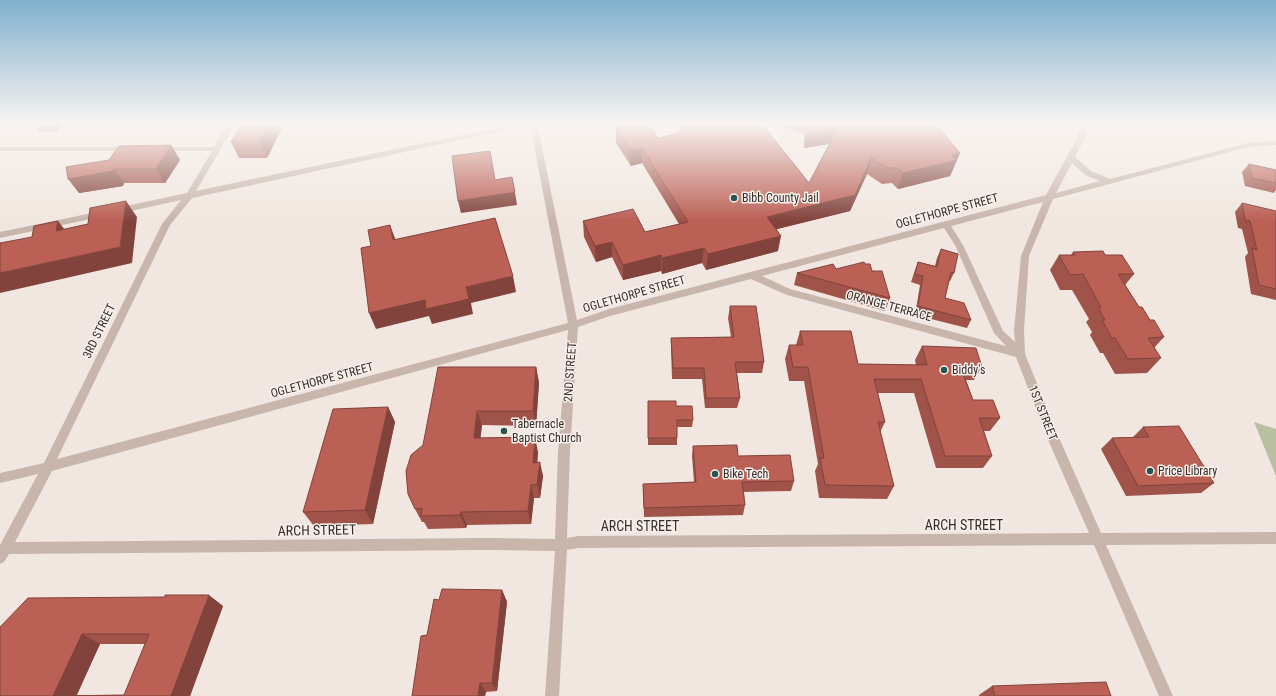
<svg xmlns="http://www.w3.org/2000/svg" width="1276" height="696" viewBox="0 0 1276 696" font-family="'Roboto Condensed',sans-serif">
<rect width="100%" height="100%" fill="#f1e7e0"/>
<!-- green -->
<path fill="#b9bfa1" d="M1254,422l22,7v47z"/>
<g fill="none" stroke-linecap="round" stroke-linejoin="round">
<!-- minor -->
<g fill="#c8b6ad" fill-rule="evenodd">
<path d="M228,123h8l-40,68 323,-68h18l40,197 32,-11 437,-114 29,-53 7,-19h8l-7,19 -8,15 16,14 19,8 138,-36 28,-2v4l-28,2 -195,52 -24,57 -5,74 1,24 35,86 41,93 175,-1v12l-170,1 67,151h-14l-65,-151 -516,3 -11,2 -8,146h-14l10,-145 -70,-1 -476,4 -5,8 -4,2v-19l38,-71 -38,9v-10l44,-10 118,-239 19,-24 -64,14 -4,-3 4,-3 70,-15 25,-42h-52l-4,-2 4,-2h54zM530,125l38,198 -511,136 113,-234 22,-27zM1072,163l13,12 15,6 -44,12zM1043,202l-22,54 -7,74 1,12 -12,-11 -40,-86 -12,-19zM944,228l11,17 39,88 12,13 -216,-57 -28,-13zM751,279l36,16 229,62 32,83 41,93 -511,3 -11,2 3,-86 8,-125 32,-11zM568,330l-10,122 -3,87 -70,-1 -470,4 37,-71z"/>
<path d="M0,147h130l4,2 -4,2h-130z"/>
<path d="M102,211l4,3 -1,2 -105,22v-6z"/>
</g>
</g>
<!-- wall -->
<g fill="#a05349" fill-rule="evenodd">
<path d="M64,123l-7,9h-18l-6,-8z"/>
<path d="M99,123h103v1l-102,1z"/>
<path d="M242,123h38l2,5 -15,30h-28l-8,-16z"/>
<path d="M672,123h89l48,60 20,-39 -25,4v-15l-39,-10h170l25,30 -10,23 -52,13 -6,-6 -10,1 -15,-10 -17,37 -73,18 1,22 -72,19 -4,-7 -40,11 -1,-3 -38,9 -11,-23 -16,5 -12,-25 -1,-16 62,11 34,-8 -37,-61 -11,3 -15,-23v-16l42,11 22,-5 1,-8z"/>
<path d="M171,145l9,15 -15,23h-41l-1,3 -44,7 30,-33z"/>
<path d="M1249,164l27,6v20l-2,3 -29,-7 -3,-14z"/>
<path d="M1242,203l34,8v89l-25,-6 -6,-37 3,-4 -6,-24 -4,-1 -3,-16z"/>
<path d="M941,249l13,24 -4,8h-1l-4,17 26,22 -4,8 -52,-13 5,-30 -9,-3 4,-12 3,-8 17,4 2,-8z"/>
<path d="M1073,252l32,3 29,19 -9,11 14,22 25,30 -10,11 7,10 -14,15 -32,1 -12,-21h-3l-10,-18 2,-3 -6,-10 3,-3 -17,-29h-12l-10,-20 9,-15h12z"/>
<path d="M836,269l36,2 18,27 -5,13 -91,-26 3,-12z"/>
<path d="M730,306l34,56 -2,11h-25l3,25 -3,10h-32l-3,-29h-30l-1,-30v-11l60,-1 -3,-19z"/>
<path d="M800,331l58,33 58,1 -1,-5 7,-14 60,21 -8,13h-8l7,20 27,18 -10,13h-6l8,25 -9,12h-47l-22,-75h-36l7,29 -5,10 14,54 -7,13 -68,-1 -4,-27 3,-7 -14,-83h-15l-4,-22 4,-14h7z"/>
<path d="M536,367l3,16 -3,43 -54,-1 -2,13 58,14 -1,11 6,13 -3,22h-6l-3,26 -64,1 -1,3 -38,1 -4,-7h-2l-7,-13 -4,-54z"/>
<path d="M648,401l28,5 17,14 -1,7h-15v18h-29z"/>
<path d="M388,407l7,15 -22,102 -59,2 -11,-14z"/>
<path d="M1143,427l71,56 -13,10 -75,3 -25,-47 11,-11 21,-1z"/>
<path d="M693,446l45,10 56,25 -3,10 -47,1 1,13 -2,10 -99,2 -1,-33 51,-2 -2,-26z"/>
<path d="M502,590l5,12 -10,89 -11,1 -1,4h-73l15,-61 12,-35z"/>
<path d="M223,606l-33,90h-190v-69zM100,644h45l-21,51h-47z"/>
<path d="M992,686l119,10h-132v-1z"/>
</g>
<!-- shaded-wall -->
<g fill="#82433c">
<path d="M51,123h13l-7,9z"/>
<path d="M269,123h11l2,5 -15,30 -8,-16z"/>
<path d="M838,128l-4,15 -30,5 3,-15z"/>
<path d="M171,145l9,15 -15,23 -9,-14z"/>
<path d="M642,148v15l-11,3 -1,-16z"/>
<path d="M960,153l-10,23 -52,13 5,-16 48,-18z"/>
<path d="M871,158l-4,16 -17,37 -85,21 2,-15z"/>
<path d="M114,169l10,14 -1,3 -44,7 -11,-14z"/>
<path d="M515,192l2,13 -56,8 -3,-12z"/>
<path d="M126,201l11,16 -5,46 -132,30v-20l120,-26z"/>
<path d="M58,221l13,17 -15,-7z"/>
<path d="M390,225l6,16 -3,-1z"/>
<path d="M781,236l-3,15 -72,19 2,-16z"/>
<path d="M612,242v15l-16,5 -1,-16z"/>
<path d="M704,248l-2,15 -40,11v-16z"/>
<path d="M661,255v16l-38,9v-15z"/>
<path d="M513,276l3,16 -45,11 2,11 -41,10 -3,-8 -53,13 -7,-16 97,-26z"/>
<path d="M536,367l3,16 -3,43 -3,-15z"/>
<path d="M388,407l7,15 -22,102 -8,-14z"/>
<path d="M477,411l5,14 -3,27 -5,-14z"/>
<path d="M535,437l3,15 -2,25 -3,-14z"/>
<path d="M540,462l3,14 -3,22 -3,-14z"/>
<path d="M531,485l3,13 -3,26 -3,-13z"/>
<path d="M461,512l6,13 -1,3 -6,-13z"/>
<path d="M502,590l5,12 -10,89 -5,-8z"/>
<path d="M209,595l14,11 -33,90h-19z"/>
<path d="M82,634l18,10 -24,52h-23z"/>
<path d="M480,683l6,9 -1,4h-7z"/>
</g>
<!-- building -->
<g fill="#ba6055" stroke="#82433c" fill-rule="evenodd">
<path d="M242,123h27l-10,19h-28z"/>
<path d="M633,123h15l10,15 30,-7 -6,-8h79l48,60 29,-55 -31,5v-10h128l25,30 -9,2 6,5 -54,13 -5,-5h-11l-16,-10 -16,37 -88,22 14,19 -73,18 -4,-6 -42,10 -1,-3 -38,10 -11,-23 -17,4 -12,-25 50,-12 12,23 43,-10 -46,-74 -12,2 -14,-23z"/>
<path d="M171,145l-15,24h-42l-1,2 -45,8 -2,-12 43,-7 10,-14z"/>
<path d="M490,151l5,29 17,-3 3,15 -57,9 -6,-45z"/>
<path d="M1249,164l27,6v13l-24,-5z"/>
<path d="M126,201l-6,46 -120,26v-30l32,-6 2,-11 24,-5 -2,10 32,-7 2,-16z"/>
<path d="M1242,203l34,8v78l-17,-4 -7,-37 5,2 -7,-29 -5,-1z"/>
<path d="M495,218l18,58 -47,11 3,12 -43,10 -1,-9 -56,13 -8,-65 10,-2 -3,-16 22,-5 3,15z"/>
<path d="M941,249l17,5 -4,19 -3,-1 -6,26 19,5 7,17 -53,-14 5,-30 -8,-2 3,-12 19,5z"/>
<path d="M1103,251l2,4h17l12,19h-16l21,33h3l8,13h4l10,17 -16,1 13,20 -33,1 -13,-21h-3l-10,-18h3l-7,-13h3l-18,-33 -13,1 -11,-20h16l-2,-3z"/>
<path d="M864,262l1,2h5l2,7h10l8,27 -93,-25 36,-9 3,5z"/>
<path d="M730,306h26l8,56h-29l5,36h-34l-2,-30h-31l-2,-30 63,-1z"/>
<path d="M800,331h51l7,33 69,1 -5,-19 54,2 6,19 -22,-1 13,34h20l7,18h-21l13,38h-47l-24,-77h-47l11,43h-7l16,64 -69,-1 -5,-27h4l-16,-91h-15l-4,-22h14z"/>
<path d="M438,367h98l-3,44h-56l-3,27 61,-1 -2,26 7,-1 -3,22 -6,1 -3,26 -67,1 -1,3 -39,1 1,-8 -7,1 -7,-15 -2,-23 5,-16 12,-10z"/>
<path d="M648,401h28v5h16l1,14h-16v18h-29z"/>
<path d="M388,407l-23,103 -62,2 30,-103z"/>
<path d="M1179,426l35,57 -76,3 -26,-48 37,-1 -6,-10z"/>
<path d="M737,445l1,11 52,-1 4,26 -52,1 3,23 -101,3 -1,-24 53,-2 -3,-36z"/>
<path d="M442,589l60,1 -10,93h-12l-2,13h-66l9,-60 6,-1 7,-36 5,1z"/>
<path d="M165,595h44l-38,101h-171v-69l28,-29 137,-1zM82,634h67l-25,61 -71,1z"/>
<path d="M1106,682l5,14h-116l-3,-10z"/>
</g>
<!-- sky -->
<linearGradient id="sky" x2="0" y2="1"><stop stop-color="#7fb0ce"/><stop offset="0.56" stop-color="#f9f4f1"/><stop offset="1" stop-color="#f9f4f1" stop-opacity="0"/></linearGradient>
<rect width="1276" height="221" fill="url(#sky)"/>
<!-- markers -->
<g fill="#245551" stroke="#f9f1ec" stroke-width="1.5">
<circle cx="734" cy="198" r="4"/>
<circle cx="944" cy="370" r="4"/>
<circle cx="504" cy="431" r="4"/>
<circle cx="1150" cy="471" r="4"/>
<circle cx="715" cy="474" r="4"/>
</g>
<g text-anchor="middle" stroke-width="3" stroke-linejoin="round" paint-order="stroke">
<!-- poi labels -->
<g font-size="12" fill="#372d2b" stroke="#f9f1ec" text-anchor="start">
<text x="742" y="202">Bibb County Jail</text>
<text x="952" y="374">Biddy's</text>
<text x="512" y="428">Tabernacle<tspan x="512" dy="14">Baptist Church</tspan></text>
<text x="1158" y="475">Price Library</text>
<text x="723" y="478">Bike Tech</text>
</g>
<!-- street labels -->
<g font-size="12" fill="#372d2b" stroke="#f9f1ec">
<text transform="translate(947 211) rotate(-15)" y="4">OGLETHORPE STREET</text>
<text transform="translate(634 294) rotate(-16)" y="4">OGLETHORPE STREET</text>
<text transform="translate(889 306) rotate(15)" y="4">ORANGE TERRACE</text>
<text transform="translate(99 331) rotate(-64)" y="4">3RD STREET</text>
<text transform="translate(570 372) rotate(-86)" y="4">2ND STREET</text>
<text transform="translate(322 380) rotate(-15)" y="4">OGLETHORPE STREET</text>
<text transform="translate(1043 413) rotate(68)" y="4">1ST STREET</text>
</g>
<!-- near-street labels -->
<g font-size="14" fill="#372d2b" stroke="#f9f1ec">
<text x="964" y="530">ARCH STREET</text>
<text x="640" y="531">ARCH STREET</text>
<text transform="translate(317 530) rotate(-1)" y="5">ARCH STREET</text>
</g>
</g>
</svg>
